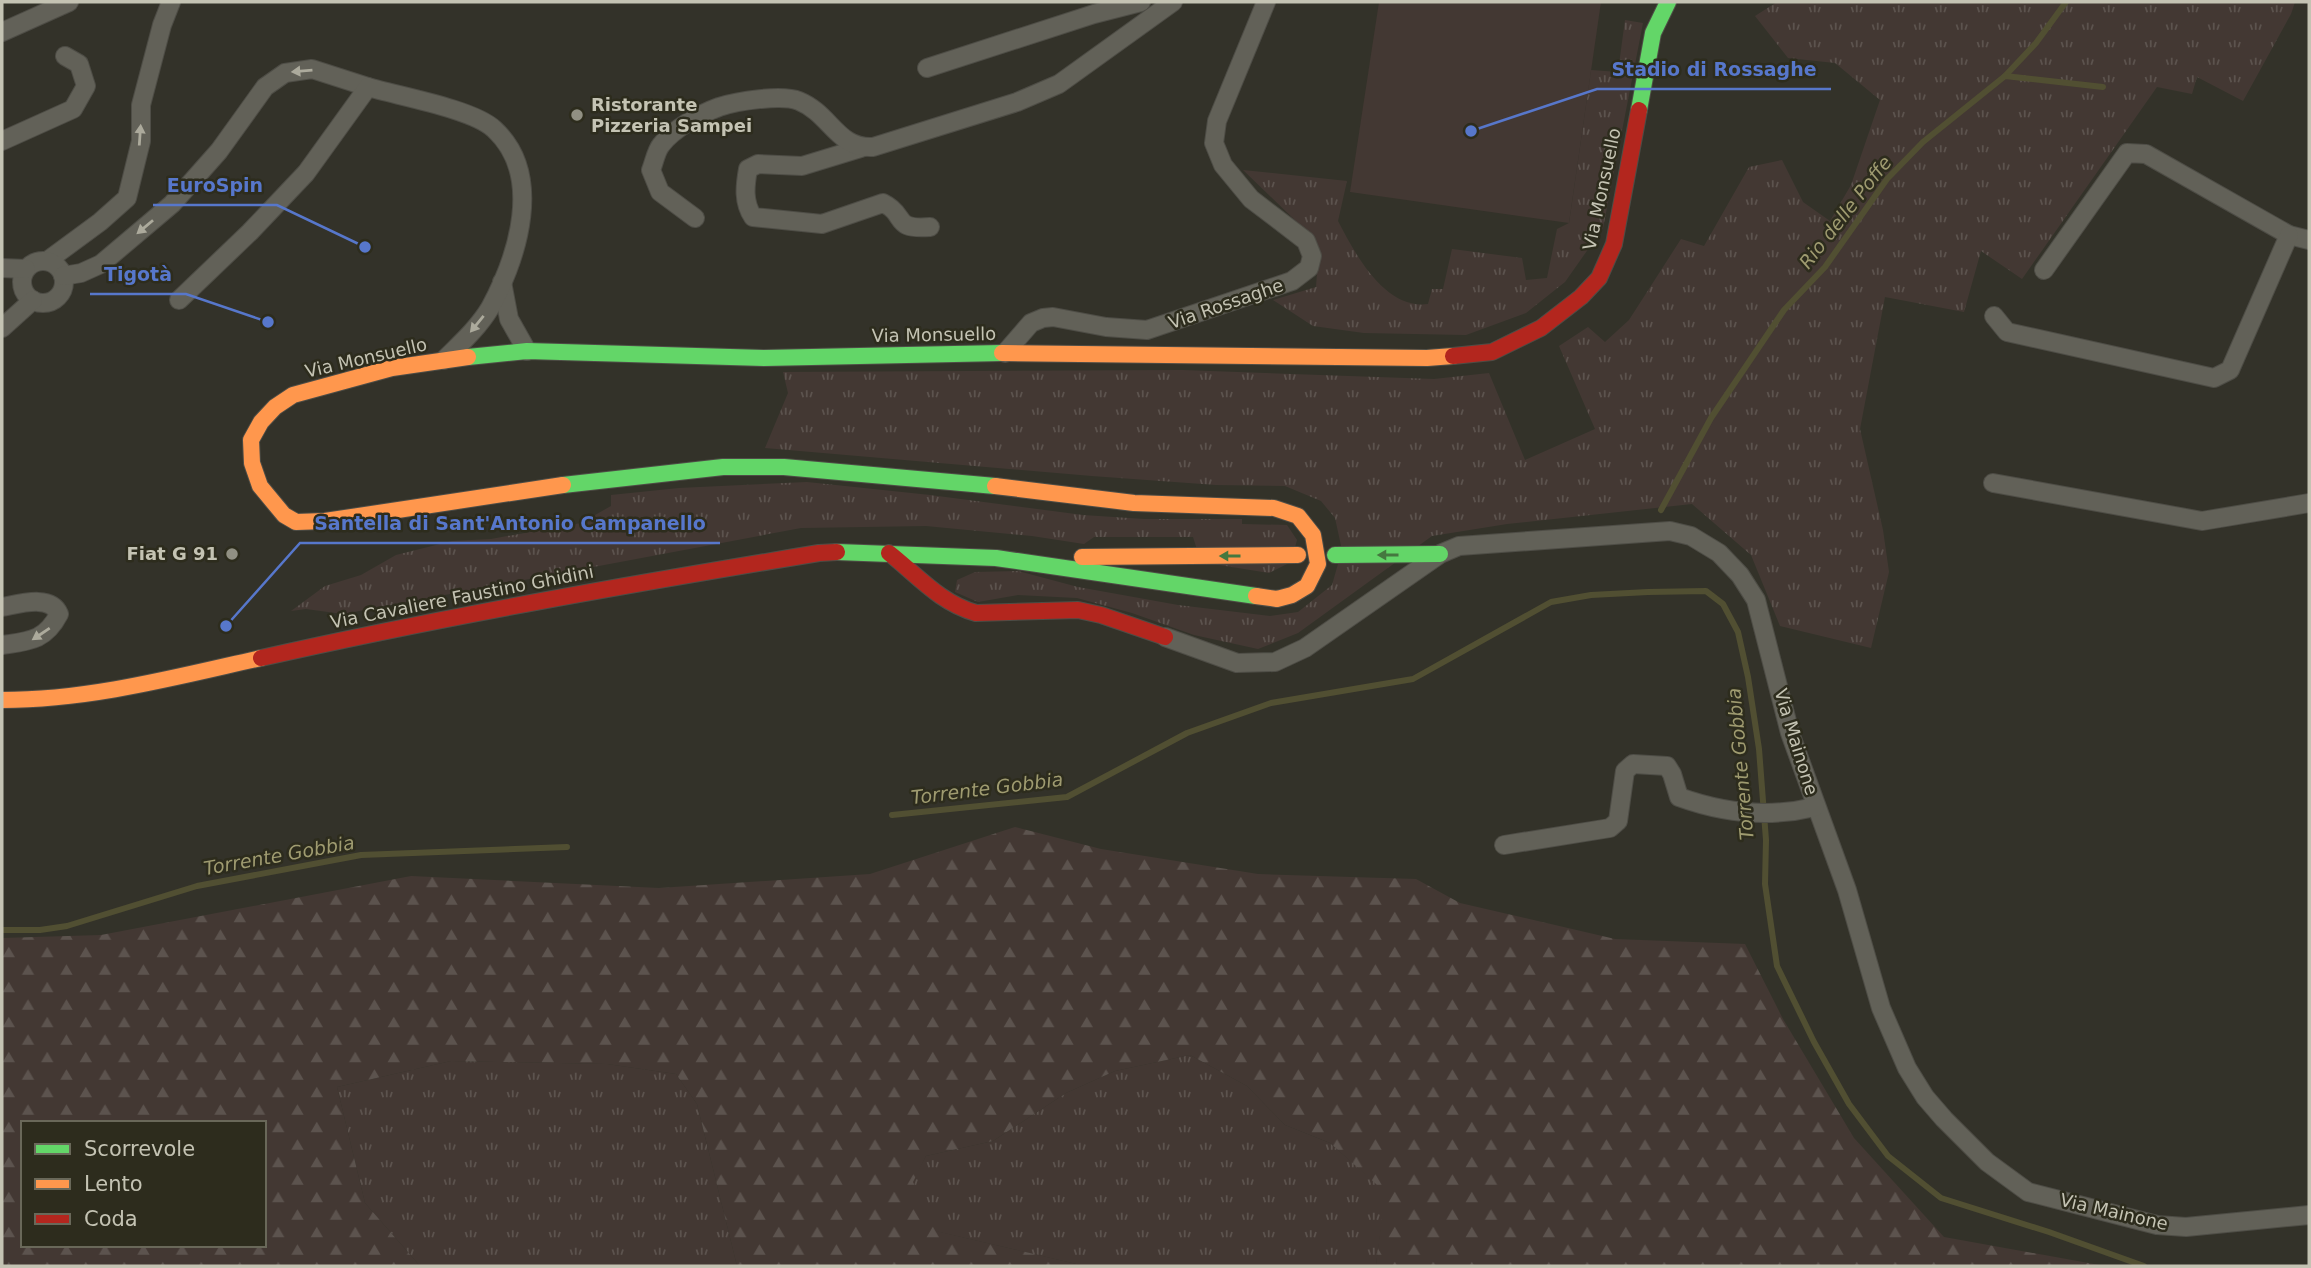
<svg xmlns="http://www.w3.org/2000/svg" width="2311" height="1268" viewBox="0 0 2311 1268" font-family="'DejaVu Sans',sans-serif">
<defs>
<pattern id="grass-tufts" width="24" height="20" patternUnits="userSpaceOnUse" patternTransform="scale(1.75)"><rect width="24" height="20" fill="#433833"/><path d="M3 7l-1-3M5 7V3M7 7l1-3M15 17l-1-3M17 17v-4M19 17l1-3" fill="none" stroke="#5c534e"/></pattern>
<pattern id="forest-firs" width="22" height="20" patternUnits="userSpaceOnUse" patternTransform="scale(1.75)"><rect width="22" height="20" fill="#433833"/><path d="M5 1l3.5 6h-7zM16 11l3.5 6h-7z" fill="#5c534e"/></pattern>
</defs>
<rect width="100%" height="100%" fill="#333229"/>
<!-- grass -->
<g fill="url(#grass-tufts)">
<path d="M1777,2h518l-4,12 -48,87 -46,-24 -5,17 -35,-7 -135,192 -41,-28 -17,61 -79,-15 -25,132 23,101 6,42 -18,76 -91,-22 -29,-71 -59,-51 -185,20 -75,12 -134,97 -40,16 -64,-14 -62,-22 -55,-15 -59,-3 -40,7 -23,-10 2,-12 18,-8 43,-1 60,16 100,18 92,11 28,-4 34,-27 10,-35 -7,-32 -14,-17 -36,-15 -69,-1 -124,-9 -327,-28 23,-55 -5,-21 399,-2 252,9 55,-6 36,87 70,-31 -36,-83 29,-19 17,15 24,-22 52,-81 23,7 45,-79 33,-7 21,42 27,19 21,-36 29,-85 -45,-37 -47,-5 -33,-42z"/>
<path d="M1625,20l18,3 -40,205 -38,54 -39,31 -60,22 -102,-2 -51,-7 -40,-26 43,-13 2,-27 -19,-36 -56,-54 104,11 -9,40c17,33 47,89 90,83l4,-15h11l9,-40 70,9 4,22 21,-2 10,-49 12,-6 22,-153 27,2z"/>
<path d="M807,482l123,13 153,20 61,4h98v5l45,1 10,15 -6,22 -22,11 -68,-11 -8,-25h-99l-10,7 -52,-8 -106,-10 -125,2 -458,86 -37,-5 -15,2 34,-25 36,-11 35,-20 56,-14 39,-2 90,-16 30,-17v-11l68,-7z"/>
<path d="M1190,1055l57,31 38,39 45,18 56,49 -10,73 -291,1 -150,-35 -23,-49 14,-26 67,-15 73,-48 49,-22z"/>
<path d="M451,1061l156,3 69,10 21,30 40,162h-317l-55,-63 -28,-116z"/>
</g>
<!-- forest -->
<path fill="url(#forest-firs)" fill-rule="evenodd" d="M1015,827l86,22 157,25 158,5 44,24 155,36 130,5 38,75 71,119 90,99 161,29h-733l4,-1 9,-73 -55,-49 -45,-18 -38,-39 -57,-31 -75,16 -49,22 -73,48 -67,15 -13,26 23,49 149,35h-348l-40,-162 -21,-30 -69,-10 -156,-3 -114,26 28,116 55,63h-418v-328l99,-3 310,-59 248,12 211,-14zM23,1123h241v122h-241z"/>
<!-- park -->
<path fill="#433833" d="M1379,2h222l-32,221 -219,-31z"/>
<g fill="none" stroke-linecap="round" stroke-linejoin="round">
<!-- stream -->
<g stroke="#514f32" stroke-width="6">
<path d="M2005,76l31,-33 30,-41"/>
<path d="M1661,510l50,-92 73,-108 41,-43 62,-88 36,-37 82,-66 98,11"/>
<path d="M892,815l175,-18 120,-64 84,-30 142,-24 138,-77 40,-7 57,-3 58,-1 17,13 15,28 10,45 11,72 7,91 -1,44 12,82 37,76 35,62 39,52 53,42 108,34 95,34"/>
<path d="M2,930h38l27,-4 130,-40 164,-31 206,-8"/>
</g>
<defs>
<g id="street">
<path d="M2,32l67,-30"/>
<path d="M927,68l167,-54 47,-12"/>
<path d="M2,141l71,-32 13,-23 -7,-22 -14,-8"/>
<path d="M861,148l-59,18 -44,-2 -10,5c-3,17 -5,33 5,48l69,7 61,-21c25,12 8,27 47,24"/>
<path d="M695,218l-35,-26 -9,-22c3,-7 5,-19 10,-25 12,-16 39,-31 58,-38 18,-6 63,-13 80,-6 32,13 38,48 74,46l144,-45 42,-18 114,-82"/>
<path d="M47,261l53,-39 27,-24 14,-57v-36l21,-80 9,-23"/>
<circle cx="43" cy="282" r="21"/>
<path d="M2,268l24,1"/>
<path d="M2044,270l83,-117 19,1 143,81 20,5"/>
<path d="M63,276l18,-3 20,-9 71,-60 47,-53 46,-64 20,-14 27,-4 56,18"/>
<path d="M502,282l7,37 18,32"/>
<path d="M179,300l71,-68 56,-59 62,-86c30,9 105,22 126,42 50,46 24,127 -4,179 -12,20 -30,36 -46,52"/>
<path d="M1994,316l13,16 207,46 16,-8 59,-135"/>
<path d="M2,328l31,-28"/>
<path d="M1005,353l26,-30 12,-5 10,-1 53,10 41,3 145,-49 17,-13 3,-12 -6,-15 -55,-42 -28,-34 -9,-22 3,-22 49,-119"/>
<path d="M1993,483l209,38 107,-18"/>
<path d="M2,607c17,-3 49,-13 57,7 -14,27 -30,27 -57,31"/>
<path d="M1165,637l72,26 38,-1 30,-14 135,-94 19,-8 211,-15 21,5 28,17 21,22 16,25 34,133 57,157 34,118 26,60 18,29 19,22 43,43 41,30 129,33 29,2 123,-12"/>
<path d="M1504,845l106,-17 8,-7 7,-50 8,-7 34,2 5,8 7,23c44,16 90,21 136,10"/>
</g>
<g id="fast">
<path d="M1639,110l14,-77 15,-31"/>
<path d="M468,357l59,-6 237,7 238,-5"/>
<path d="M563,485l160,-18h61l211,19"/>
<path d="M837,552l159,6 260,38"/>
<path d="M1335,555l105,-1"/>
</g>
<g id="slow">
<path d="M1002,353l425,5 26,-2"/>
<path d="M468,357l-76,11 -99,27 -18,12 -14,15 -10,18 1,23 8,23 24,29 12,7 29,-1 238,-36"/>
<path d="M995,486l139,17 140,5 24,8 15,19 5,29 -11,22 -15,9 -15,4 -21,-3"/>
<path d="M1082,557l216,-2"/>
<path d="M2,700c88,0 174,-23 259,-42"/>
</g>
<g id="jam">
<path d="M1453,356l39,-4 49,-24 40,-31 18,-19 15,-34 25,-134"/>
<path d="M889,553c28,22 51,50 87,60l102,-3 23,5 64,22"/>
<path d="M261,658c185,-42 371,-74 558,-105l18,-1"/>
</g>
</defs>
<!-- street casing -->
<use href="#street" stroke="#4e4d46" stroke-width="20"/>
<!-- fast casing -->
<use href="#fast" stroke="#4e4d46" stroke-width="18"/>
<!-- slow casing -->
<use href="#slow" stroke="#4e4d46" stroke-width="18"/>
<!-- jam casing -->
<use href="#jam" stroke="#4e4d46" stroke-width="18"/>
<!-- street -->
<use href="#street" stroke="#626158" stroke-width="18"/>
<!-- fast -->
<use href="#fast" stroke="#63d668" stroke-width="16"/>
<!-- slow -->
<use href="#slow" stroke="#ff974d" stroke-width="16"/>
<!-- jam -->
<use href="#jam" stroke="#b3261e" stroke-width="16"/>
</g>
<!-- one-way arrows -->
<defs><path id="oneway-solid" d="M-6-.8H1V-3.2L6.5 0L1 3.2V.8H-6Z" transform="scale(1.75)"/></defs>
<g fill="#acaa9c">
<use href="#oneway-solid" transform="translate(302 71) rotate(175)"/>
<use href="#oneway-solid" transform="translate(140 135) rotate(-86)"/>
<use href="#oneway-solid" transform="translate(145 227) rotate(140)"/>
<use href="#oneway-solid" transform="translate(477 324) rotate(129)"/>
<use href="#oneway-solid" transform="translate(41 634) rotate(146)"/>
</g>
<g fill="#45783f">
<use href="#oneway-solid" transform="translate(1388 555) rotate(180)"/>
<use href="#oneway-solid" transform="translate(1230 556) rotate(180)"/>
</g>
<!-- markers -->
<g fill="#919083" stroke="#2d2c1d" stroke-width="2.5">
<circle cx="577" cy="115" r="7"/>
<circle cx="232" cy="554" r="7"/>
</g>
<g text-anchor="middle" stroke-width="5" stroke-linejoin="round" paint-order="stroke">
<!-- poi labels -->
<g font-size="18" font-weight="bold" fill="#c4c3b3" stroke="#2d2c1d" text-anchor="start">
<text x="591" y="111">Ristorante<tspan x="591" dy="21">Pizzeria Sampei</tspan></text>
<text x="218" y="560" text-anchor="end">Fiat G 91</text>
</g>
<!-- street labels -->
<g font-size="18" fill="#c4c3b3" stroke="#2d2c1d">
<text transform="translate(1602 189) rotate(-78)" y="6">Via Monsuello</text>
<text transform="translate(1226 304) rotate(-19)" y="6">Via Rossaghe</text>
<text transform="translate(934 335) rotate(-1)" y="6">Via Monsuello</text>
<text transform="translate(366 358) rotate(-13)" y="6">Via Monsuello</text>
<text transform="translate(462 597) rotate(-11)" y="6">Via Cavaliere Faustino Ghidini</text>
<text transform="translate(1796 742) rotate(73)" y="6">Via Mainone</text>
<text transform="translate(2114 1212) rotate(13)" y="6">Via Mainone</text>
</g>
<!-- water labels -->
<g font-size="19" font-style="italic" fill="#9f9b70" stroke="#2d2c1d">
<text transform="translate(1845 212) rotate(-52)" y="7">Rio delle Poffe</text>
<text transform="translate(1740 764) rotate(-95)" y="7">Torrente Gobbia</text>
<text transform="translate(987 788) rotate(-7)" y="7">Torrente Gobbia</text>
<text transform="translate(279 855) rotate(-10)" y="7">Torrente Gobbia</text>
</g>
</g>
<!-- callouts -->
<path fill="none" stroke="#5777cb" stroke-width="2.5" d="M1471 131L1597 89H1831M365 247L277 205H153M268 322L186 294H90M226 626L300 543H720"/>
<g fill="#5777cb" stroke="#2d2c1d" stroke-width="2.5">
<circle cx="1471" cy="131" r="7"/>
<circle cx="365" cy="247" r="7"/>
<circle cx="268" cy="322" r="7"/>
<circle cx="226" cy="626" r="7"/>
</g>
<g font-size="19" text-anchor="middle" font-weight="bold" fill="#5777cb" stroke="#2d2c1d" stroke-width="5" stroke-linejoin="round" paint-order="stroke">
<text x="1714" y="76">Stadio di Rossaghe</text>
<text x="215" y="192">EuroSpin</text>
<text x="138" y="281">Tigotà</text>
<text x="510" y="530">Santella di Sant'Antonio Campanello</text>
</g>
<!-- border -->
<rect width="2311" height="1268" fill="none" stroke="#c4c3b3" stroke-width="7"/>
<!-- legend -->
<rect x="21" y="1121" width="245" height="126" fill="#2d2c1d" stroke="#696859" stroke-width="2"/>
<rect x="35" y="1144" width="35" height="10" fill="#63d668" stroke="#696859" stroke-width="2"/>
<text x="84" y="1156" font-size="21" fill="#c4c3b3">Scorrevole</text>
<rect x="35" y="1179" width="35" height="10" fill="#ff974d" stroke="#696859" stroke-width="2"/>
<text x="84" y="1191" font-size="21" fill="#c4c3b3">Lento</text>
<rect x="35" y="1214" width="35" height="10" fill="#b3261e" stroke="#696859" stroke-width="2"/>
<text x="84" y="1226" font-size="21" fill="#c4c3b3">Coda</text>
</svg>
